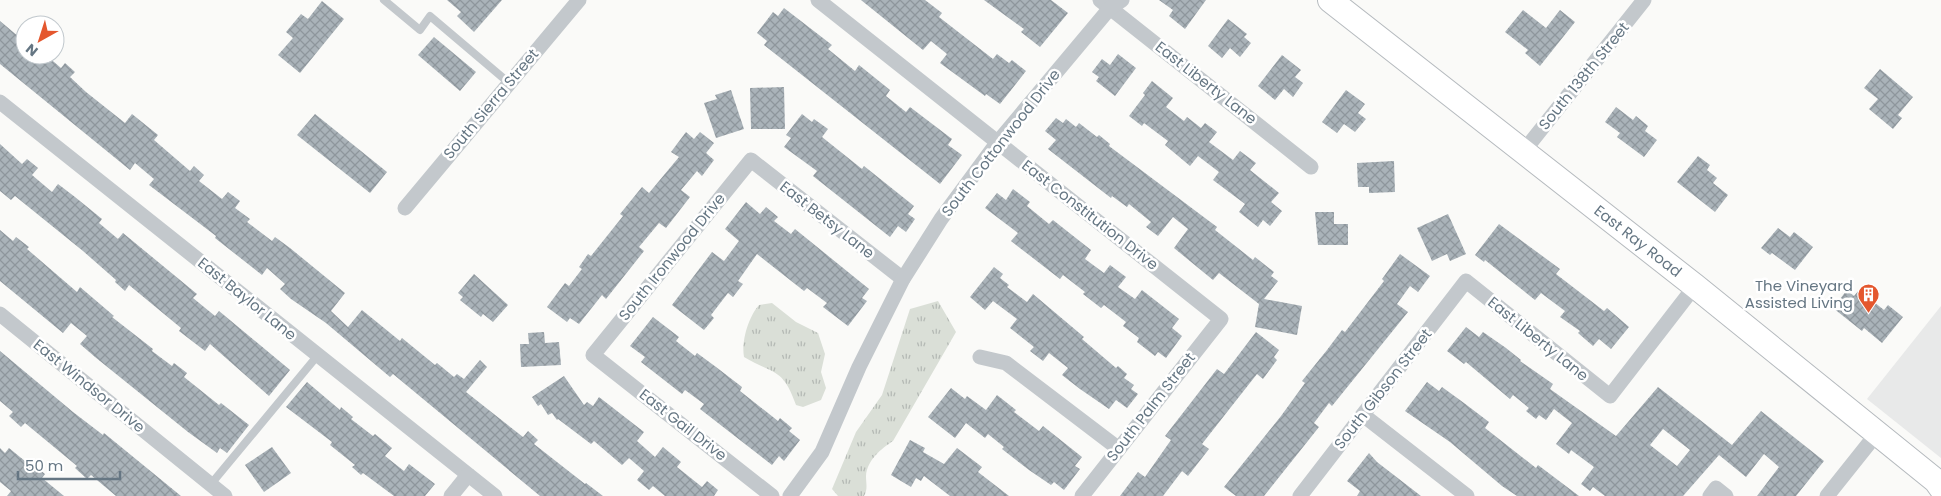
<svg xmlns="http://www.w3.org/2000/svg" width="1941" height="496" viewBox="0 0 1941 496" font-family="Poppins,sans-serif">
<defs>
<pattern id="park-tufts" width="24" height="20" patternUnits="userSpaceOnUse" patternTransform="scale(1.25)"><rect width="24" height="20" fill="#dadfd7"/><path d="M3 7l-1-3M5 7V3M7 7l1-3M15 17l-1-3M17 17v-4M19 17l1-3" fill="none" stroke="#b4b9b4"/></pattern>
<pattern id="building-cross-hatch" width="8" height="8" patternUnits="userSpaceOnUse" patternTransform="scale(1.25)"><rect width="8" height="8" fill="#aab3b9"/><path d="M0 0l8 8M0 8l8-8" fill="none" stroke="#8e969c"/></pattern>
</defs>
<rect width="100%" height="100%" fill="#fafaf8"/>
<!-- built -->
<path fill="#e8e9e9" d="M1941,306v152l-74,-59z"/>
<!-- park -->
<g fill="url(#park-tufts)">
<path d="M938,301l18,31 -63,109c-12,8 -26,19 -27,35 0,8 2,13 -2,20h-26l-6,-7 24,-57 26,-37 28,-86z"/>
<path d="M772,303l24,19 22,11 7,21 -4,18 5,16 -5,12 -18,7 -7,-2c-13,-37 -21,-30 -52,-48 -3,-16 5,-41 15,-52z"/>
</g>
<!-- building -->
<g fill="url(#building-cross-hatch)" fill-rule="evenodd">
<path d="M447,0h55l-28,32 -17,-16 4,-4z"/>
<path d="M861,0h64l17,13 -3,4 54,42 4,-5 12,9 3,-3 14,11 -26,33 -14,-10 -1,2 -45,-33 7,-9 -16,-13 -8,9z"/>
<path d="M984,0h67l17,13 -28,34 -19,-15 3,-3z"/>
<path d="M1159,0h47l-21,29 -16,-13 4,-6z"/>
<path d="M322,1l22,18 -44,54 -22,-18 15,-17 -7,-6 15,-18 7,5z"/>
<path d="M784,8l48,37 -4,4 27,22 4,-6 31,25 -4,6 20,16 4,-5 42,32 -4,6 14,10 -22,29 -176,-139 3,-4 -10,-8 16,-21 5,4z"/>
<path d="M1523,10l23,18 14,-18 15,12 -35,44 -15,-13 3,-3 -23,-18z"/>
<path d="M1228,19l19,15 -3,3 7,6 -11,14 -10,-9 -8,10 -14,-12z"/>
<path d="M0,21l25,21v13h21l15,13 4,-5 10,9 -5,5 16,15 39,31 7,-9 26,21 -4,5 36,31 4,-5 10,9 -5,6 23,18 6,-7 12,9 -5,7 15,11 -3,3 25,19 3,-4 15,11 55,45 -14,18 17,16 14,-17 38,31 2,-3 33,27 2,-2 17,14 3,-3 7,5 16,-19 7,7 -21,25 57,45 5,-6 10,9 -4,4 51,40 1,-1 17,13h-63l-147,-122 -3,3 -64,-54 -35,-24 -11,-10 5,-5 -18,-16 -5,7 -47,-37 1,-2 -67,-51 5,-6 -19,-16 -5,7 -130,-106z"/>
<path d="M434,37l42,35 -16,19 -42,-36z"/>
<path d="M1118,54l18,14 -21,28 -19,-15 3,-4 -7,-5 10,-13 8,6z"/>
<path d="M1282,55l19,15 -6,7 8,6 -10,14 -9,-8 -9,11 -17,-14z"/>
<path d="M1880,69l33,28 -15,18 4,3 -9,11 -24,-20 9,-10 -14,-11z"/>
<path d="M1152,81l21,17 -7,9 18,14 3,-4 14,11 4,-5 12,9 -8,10 24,18 7,-9 16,12 -6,7 29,23 -8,9 11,9 -12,15 -7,-6 -5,7 -19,-15 6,-8 -32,-24 6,-8 -21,-16 -8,10 -25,-21 3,-4 -24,-18 -2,3 -13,-10 16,-21 -2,-2z"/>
<path d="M784,87l1,42h-34l-1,-41z"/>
<path d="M731,90l13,39 -28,9 -12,-35 13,-4 -2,-4z"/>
<path d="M1346,90l19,14 -7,9 8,6 -11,13 -11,-8 -7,9 -15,-11z"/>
<path d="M1616,107l17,13 3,-4 12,10 -3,5 12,9 -13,17 -27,-20 3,-4 -15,-11z"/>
<path d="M315,114l72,58 -17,21 -73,-58z"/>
<path d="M802,114l10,8 2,-3 14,10 -6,8 40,32 2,-3 50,40 -6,8 7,5 -9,13 -8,-6 -8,11 -77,-61 4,-5 -33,-24 7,-9 -5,-3z"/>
<path d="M1056,118l7,5 3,-4 10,8 3,-4 18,14 2,-2 11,9 -1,2 108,81 -2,3 38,30 2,-3 19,15 -3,4 7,5 -14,18 38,7 -5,29 -42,-8 4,-23 -40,-31 -6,7 -39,-32 14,-19 -15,-12 -15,19 -12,-9 5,-5 -22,-18 -2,3 -15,-11 -1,2 -63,-49 8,-9 -11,-9z"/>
<path d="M686,132l8,7 6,-7 14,11 -8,10 8,7 -12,16 -5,-5 -16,19 9,7 -24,31 -7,-5 -20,24 5,4 -38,48 -4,-4 -23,29 -9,-6 -3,4 -20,-15 18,-24 4,3 13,-17 -3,-2 9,-13 3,2 32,-40 -3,-2 22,-27 7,6 30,-36 -8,-5z"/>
<path d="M0,144l22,20 5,-5 11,9 -6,7 20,17 6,-8 17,13 27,22 -3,4 19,16 5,-6 74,61 -4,4 22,18 4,-5 71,59 -21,26 -59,-52 -5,7 -26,-20 2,-3 -52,-43 -4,6 -10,-9 1,-2 -33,-29 -68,-55 -4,4 -11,-9z"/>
<path d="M1698,156l12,9 -3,5 10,8 -4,5 15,12 -13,17 -38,-30z"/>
<path d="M1394,161l1,31 -26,1v-6h-11l-1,-24z"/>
<path d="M1013,189l17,13 -3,4 22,18 4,-4 38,30 -6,9 19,14 6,-8 16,12 -8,10 17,12 7,-9 37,29 -7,9 10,8 -16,22 -8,-6 -3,4 -18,-14 2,-4 -16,-12 3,-4 -22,-17 -3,3 -18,-14 2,-2 -22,-17 -3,4 -49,-38 7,-8 -33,-25 12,-15 9,7z"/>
<path d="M746,202l14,12 6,-7 12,10 -4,4 17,13 4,-5 74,60 -7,9 5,3 -19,25 -25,-19 4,-4 -20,-15 -3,3 -47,-37 -19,27 5,3 -10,13 -5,-4 -17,22 3,3 -10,12 -32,-25 40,-53 12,9 15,-20 -14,-12z"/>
<path d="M1315,212h19v12h14v21h-30z"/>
<path d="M1448,214l18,40 -16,7 -3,-7 -15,7 -15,-33z"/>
<path d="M1499,224l61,45 -4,5 48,37 3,-3 22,19 -18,22 -12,-10 -6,7 -15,-13 2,-2 -20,-14 5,-6 -24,-18 -6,7 -50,-40 -1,2 -9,-7z"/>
<path d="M1778,228l12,9 4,-5 19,15 -18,23 -23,-17 -2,2 -9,-7z"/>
<path d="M0,230l13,11 3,-4 13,10 -2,2 50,43 3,-5 34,29 -2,1 41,32 -1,2 20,15 2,-3 13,10 -3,4 35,28 2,-2 28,22 -22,28 -7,-5 -3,5 -29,-21 -93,-75 -15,-13 7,-8 -16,-13 -8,10 -63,-52z"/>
<path d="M1400,254l30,22 -12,16 -8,-6 -13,18 11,8 -76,94 -3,-3 -15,20 5,4 -55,69h-28l-12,-9 57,-71 24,-33 -3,-2 25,-31 15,-20 3,2 39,-51 -2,-2z"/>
<path d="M994,267l9,7 -3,4 9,7 -2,2 20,15 6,-8 51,43 -2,2 34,29 2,-2 9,8 -3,4 10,7 -3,4 7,5 -11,14 -11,-8 -7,9 -29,-20 -18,-14 6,-7 -19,-15 -6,8 -13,-10 4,-4 -24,-19 7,-9 -24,-18 -8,9 -15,-13z"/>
<path d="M474,274l34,31 -15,17 -10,-8 -2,3 -21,-17 3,-3 -5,-4z"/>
<path d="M1847,290l7,6 5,-6 25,20 4,-5 15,12 -21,26 -18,-15 -2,3 -29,-23z"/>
<path d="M653,317l26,20 -3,4 19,15 2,-3 19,14 26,20 -2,4 38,30 2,-3 12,10 -3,3 11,9 -16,21 -5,-5 -7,9 -72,-56 4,-5 -19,-14 -3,4 -41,-32 4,-5 -15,-11z"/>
<path d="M1466,327l13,10 4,-5 23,16 15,12 -1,1 33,23 -3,5 66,47 42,-49 74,58 29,-34 63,50 -28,35h-39l22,-29 -15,-13 -18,23 -27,-22 -36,41h-78l-12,-9 -3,4 -9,-7 13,-17 -23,-17 -2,4 -13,-10 16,-21 -18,-14 -8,11 -7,-5 -3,4 -10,-8 3,-3 -16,-13 -3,4 -44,-37 -2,2 -17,-13zM1663,429l27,21 -13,16 -27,-21z"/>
<path d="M544,332l1,11 14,-1 2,23 -40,2 -1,-23h9l-1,-11z"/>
<path d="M1256,332l23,18 -5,7 3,3 -14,19 -6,-5 -26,33 -29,37 7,5 -21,27 -6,-5 -19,25h-43l18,-24 7,5 26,-37 -6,-4 52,-67 7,5z"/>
<path d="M0,351l73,61 30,23 1,-2 77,63h-65l-25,-21 -4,4 -12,-11 2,-2 -52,-43 -4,4 -12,-11 4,-4 -13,-11z"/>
<path d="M564,376l20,29 3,-3 6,4 6,-9 45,35 -7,9 18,16 8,-10 18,15 -4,5 25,20 5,-6 11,9 -4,6h-49l-12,-10 -4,4 -12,-10 7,-9 -15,-13 -7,7 -28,-24 -3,3 -33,-25 -1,1 -5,-7 -4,2 -7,-11 -3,2 -6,-9z"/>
<path d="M307,382l33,28 1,-3 12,10 -2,2 22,17 2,-2 17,14 -7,8 19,15 5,-7 26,20 -10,12h-31l-31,-23 -2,2 -9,-8 3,-2 -25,-20 2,-3 -46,-35z"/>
<path d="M1427,382l12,9 3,-4 22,16 25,19 -4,6 51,40 2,-3 41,31h-62l-15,-10 -52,-44 -45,-31z"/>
<path d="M951,388l14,11 2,-3 19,14 11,-15 19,15 -2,2 25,19 4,-5 39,31 -7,9 5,3 -16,21 -10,-8 -3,3 -22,-15 -27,-21 2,-2 -16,-13 -3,4 -19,-15 -11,15 -27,-21z"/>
<path d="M910,440l15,8 -2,4 21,12 13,-16 25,19 -4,5 31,24h-59l-26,-20 -3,5 -5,-3 -5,9 -20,-12z"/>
<path d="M272,447l19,26 -27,19 -19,-27z"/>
<path d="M0,448l5,5 4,-5 22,18 2,-2 12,10 -3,4 22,18h-57l4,-5 -11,-9z"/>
<path d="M1369,453l8,9 44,34h-64l3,-5 -13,-10z"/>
</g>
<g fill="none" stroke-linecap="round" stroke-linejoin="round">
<defs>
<g id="primary">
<path id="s1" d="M1330,0l365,286 241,195 5,7"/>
</g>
</defs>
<!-- primary casing -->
<use href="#primary" stroke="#b5babe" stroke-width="26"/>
<!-- service -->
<g stroke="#c3c8cc" stroke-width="8">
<path d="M384,0l36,30 10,-14 79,67"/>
<path d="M211,484l107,-129"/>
</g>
<!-- minor -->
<g stroke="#c3c8cc" stroke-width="15">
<path d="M818,0l403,319 -139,177"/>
<path d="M1100,0l211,167"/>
<path d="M0,102l495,394"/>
<path d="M1523,152l121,-152"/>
<path d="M405,208l174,-208"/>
<path d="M0,314l225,182"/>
<path d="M980,357l26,6 113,86"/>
<path d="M1363,415l104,81"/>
<path d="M451,496l17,-21"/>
<path d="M772,496l-179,-141 158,-195 152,119"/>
<path d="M790,496l32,-44 37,-85 44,-88 38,-60 56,-76 113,-135 12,-8"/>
<path d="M1300,496l166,-215 144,115 85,-110"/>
<path d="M1710,496l6,-8 10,8"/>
<path d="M1827,496l51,-64"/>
</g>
<!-- primary -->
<use href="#primary" stroke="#fff" stroke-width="24"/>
</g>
<!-- icons -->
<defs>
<symbol id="building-pin" viewBox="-11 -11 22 30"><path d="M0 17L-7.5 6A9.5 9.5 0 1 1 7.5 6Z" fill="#e4572e" stroke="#fff"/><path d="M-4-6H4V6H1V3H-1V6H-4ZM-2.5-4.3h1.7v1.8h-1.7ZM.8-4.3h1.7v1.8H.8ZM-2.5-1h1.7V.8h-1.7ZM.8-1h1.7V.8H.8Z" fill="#fff"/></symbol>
</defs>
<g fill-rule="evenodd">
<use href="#building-pin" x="1856" y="282" width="25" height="34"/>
</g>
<g text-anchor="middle" stroke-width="5" stroke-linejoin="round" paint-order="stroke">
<!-- street labels -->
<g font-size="15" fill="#657683" stroke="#fff">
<text transform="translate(1584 76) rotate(-51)" y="5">South 138th Street</text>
<text transform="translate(1206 83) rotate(38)" y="5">East Liberty Lane</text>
<text transform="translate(491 104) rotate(-50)" y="5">South Sierra Street</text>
<text transform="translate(1001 143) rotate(-52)" y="5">South Cottonwood Drive</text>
<text transform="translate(1090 215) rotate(38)" y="5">East Constitution Drive</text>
<text transform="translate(827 220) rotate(38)" y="5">East Betsy Lane</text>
<text dy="5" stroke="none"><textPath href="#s1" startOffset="391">East Ray Road</textPath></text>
<text transform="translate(672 257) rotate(-51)" y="5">South Ironwood Drive</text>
<text transform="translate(247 299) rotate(39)" y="5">East Baylor Lane</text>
<text transform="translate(1538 339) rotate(39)" y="5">East Liberty Lane</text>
<text transform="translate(89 386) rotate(39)" y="5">East Windsor Drive</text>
<text transform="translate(1383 389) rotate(-52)" y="5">South Gibson Street</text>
<text transform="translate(1151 407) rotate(-52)" y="5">South Palm Street</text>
<text transform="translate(683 425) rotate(38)" y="5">East Gail Drive</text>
</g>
<!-- poi labels -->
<g font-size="15" fill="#657683" stroke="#fff" text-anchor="end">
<text x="1853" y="291">The Vineyard<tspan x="1853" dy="17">Assisted Living</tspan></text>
</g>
</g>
<!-- north arrow -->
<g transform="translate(40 40) rotate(219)"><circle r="24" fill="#ffffff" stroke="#c1c8cd"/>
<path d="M0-4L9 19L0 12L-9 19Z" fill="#e4572e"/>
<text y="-8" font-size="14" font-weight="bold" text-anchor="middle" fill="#657683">N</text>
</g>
<!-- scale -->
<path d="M18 471v8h102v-8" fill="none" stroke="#657683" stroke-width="2.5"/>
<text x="25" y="471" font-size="15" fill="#657683" stroke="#ffffff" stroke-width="4" paint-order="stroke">50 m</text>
</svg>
